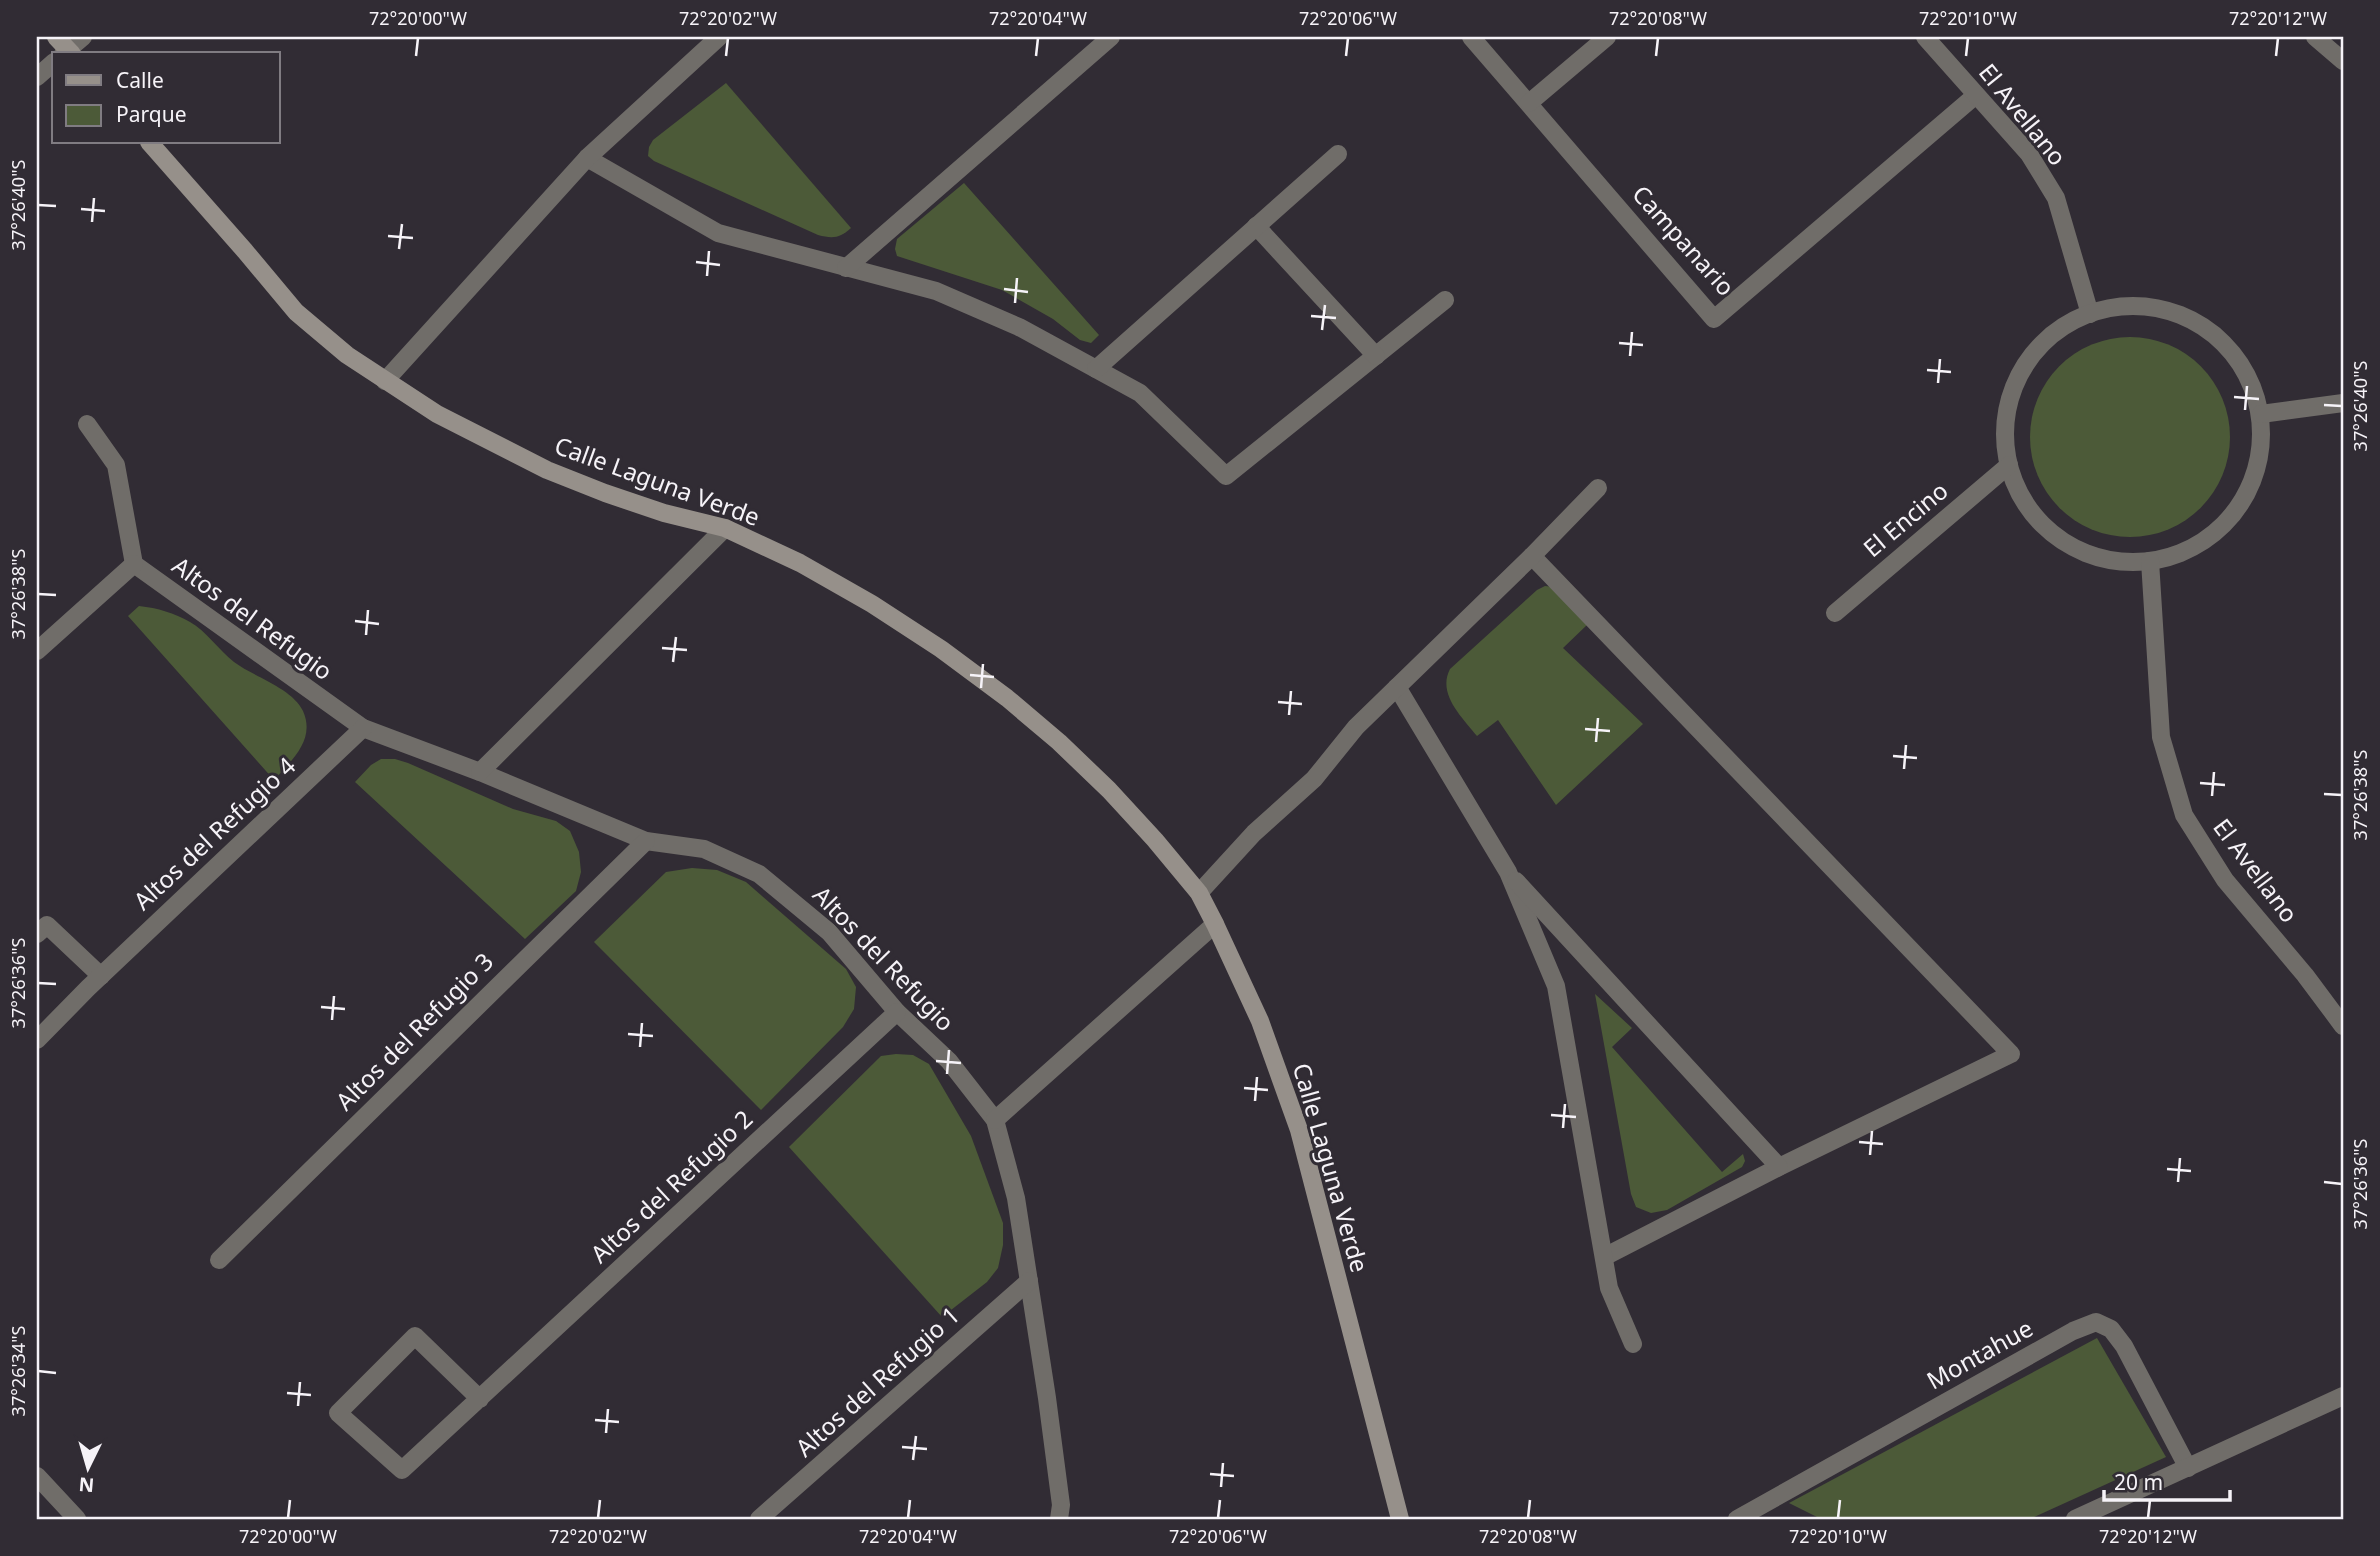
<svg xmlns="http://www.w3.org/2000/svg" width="2380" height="1556" viewBox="0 0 2380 1556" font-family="'Noto Sans',sans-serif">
<rect width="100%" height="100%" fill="#312c34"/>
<!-- green -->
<g fill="#4c5a38">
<path d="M726,83l125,145c-11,10 -18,11 -33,7l-164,-74 -6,-5 1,-9 4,-7z"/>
<path d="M964,183l135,152 -8,8 -11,-3 -27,-21 -51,-29 -105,-34 -2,-7 2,-10z"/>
<circle cx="2130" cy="437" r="100"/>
<path d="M1545,586l9,1 34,37 -25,24 80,76 -87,81 -58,-85 -21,16c-15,-19 -40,-42 -27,-67l87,-79z"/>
<path d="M139,606c19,2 35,7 51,16 16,9 29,28 44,40 20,15 58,26 69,49 13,29 -12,50 -29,69l-146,-164z"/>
<path d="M381,759h14l13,4 105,46 43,12 14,10 9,21 2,20 -5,19 -51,48 -170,-157 16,-17z"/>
<path d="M692,868l25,2 29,12 100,87 10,18 -2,22 -11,18 -82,83 -167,-168 72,-70z"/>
<path d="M1595,994l37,34 -20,19 110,125 21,-18 2,7 -3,6 -75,43 -16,3 -15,-6 -5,-13z"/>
<path d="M896,1054l17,1 16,9 42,72 32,87v22l-5,23 -11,14 -45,35 -153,-170 92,-91z"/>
<path d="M2097,1338l69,119 -136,62h-209l-32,-16z"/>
</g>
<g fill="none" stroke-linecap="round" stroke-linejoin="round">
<!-- street -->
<g stroke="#706d69" stroke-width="18">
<path d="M1471,37l243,282 262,-224"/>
<path d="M1925,37l104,117 27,44 34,116"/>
<path d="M2315,37l28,24"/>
<path d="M63,54l20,-17"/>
<path d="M37,77l17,-15"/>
<path d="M1529,103l78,-66"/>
<path d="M587,158l131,75 218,58 83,36 121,66 86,83 219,-176"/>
<path d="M1256,226l120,130"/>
<path d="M846,268l265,-231"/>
<circle cx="2133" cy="434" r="128"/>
<path d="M1096,369l242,-215"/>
<path d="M385,381l202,-223 132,-121"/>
<path d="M2261,414l82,-11"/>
<path d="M87,424l29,41 18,99 229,164 117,44 166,69 58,8 55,25 70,58 68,80 52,49 46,59 21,78 31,200 14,107 -2,14"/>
<path d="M1532,556l479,498 -232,113 -175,90"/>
<path d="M2150,561l11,176 23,78 41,65 80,95 38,51"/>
<path d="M1835,613l174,-148"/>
<path d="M37,651l97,-87"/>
<path d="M1397,687l111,185 48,114 53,302 24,56"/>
<path d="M480,772l245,-244"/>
<path d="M1516,881l263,286"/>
<path d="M1199,893l55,-60 60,-54 42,-52 176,-171 66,-68"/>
<path d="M37,934l10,-9 54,51"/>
<path d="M37,1040l51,-52 275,-260"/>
<path d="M995,1120l220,-196"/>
<path d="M219,1260l427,-419"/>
<path d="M480,1399l-65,-63 -77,77 64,57 495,-458"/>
<path d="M37,1476l40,43"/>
<path d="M759,1519l270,-238"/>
<path d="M1737,1519l336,-188 23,-9 15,7 13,17 64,122"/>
<path d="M2075,1519l268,-123"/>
</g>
<!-- secondary -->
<g stroke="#96908a" stroke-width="18">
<path d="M56,37l16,17"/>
<path d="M149,142l96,109 51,61 51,43 90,59 110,56 58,23 59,20 61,15 75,35 72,41 69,45 66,49 52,44 50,48 46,50 44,53 16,31 45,97 39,109 101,389"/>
</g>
</g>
<!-- ticks -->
<path fill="none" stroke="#f6f3f8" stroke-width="2.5" d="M416,56l2,-18M726,56l2,-18M1036,56l2,-18M1346,56l2,-18M1656,56l2,-18M1966,56l2,-18M2276,56l2,-18M38,205l18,1M81,209l24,2M92,222l2,-24M388,236l25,2M399,249l3,-25M696,262l24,3M707,276l2,-25M1004,289l24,3M1015,303l2,-25M1311,316l25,2M1322,330l3,-25M1619,343l24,2M1630,356l2,-24M1927,370l24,2M1938,383l2,-24M2234,397l25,2M2324,405l18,1M2245,410l2,-24M38,594l18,1M355,621l24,3M366,635l2,-25M662,648l25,2M673,662l3,-25M970,675l24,2M981,688l2,-24M1278,702l24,2M1289,715l2,-24M1585,729l25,2M1596,742l2,-24M1893,756l24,2M1904,769l2,-24M2200,783l25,2M2324,794l18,1M2212,796l2,-24M38,983l18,1M321,1007l24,2M332,1020l2,-24M628,1034l25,2M640,1047l2,-24M936,1061l25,2M947,1074l2,-24M1244,1088l24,2M1255,1101l2,-24M1551,1115l25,2M1563,1128l2,-24M1859,1142l24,2M1870,1155l2,-24M2167,1169l24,2M2178,1182l2,-24M2324,1182l18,2M38,1371l18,2M287,1393l24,2M298,1406l2,-24M595,1420l24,2M606,1433l2,-24M902,1447l25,2M913,1460l3,-24M1210,1474l24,2M1221,1487l2,-24M288,1518l2,-18M598,1518l2,-18M908,1518l2,-18M1218,1518l2,-18M1528,1518l2,-18M1838,1518l2,-18M2148,1518l2,-18"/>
<g text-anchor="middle" stroke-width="6" stroke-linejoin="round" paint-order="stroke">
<!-- street labels -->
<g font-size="24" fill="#f6f3f8" stroke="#312c34">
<text transform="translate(2022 115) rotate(51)" y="8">El Avellano</text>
<text transform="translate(1683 241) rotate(48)" y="8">Campanario</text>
<text transform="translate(657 482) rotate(20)" y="8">Calle Laguna Verde</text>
<text transform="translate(1906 520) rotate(-40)" y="8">El Encino</text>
<text transform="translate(252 619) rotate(36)" y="8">Altos del Refugio</text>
<text transform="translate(215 834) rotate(-43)" y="8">Altos del Refugio 4</text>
<text transform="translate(2255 871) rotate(53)" y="8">El Avellano</text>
<text transform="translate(883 959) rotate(46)" y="8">Altos del Refugio</text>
<text transform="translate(415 1032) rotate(-45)" y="8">Altos del Refugio 3</text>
<text transform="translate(1330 1168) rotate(74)" y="8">Calle Laguna Verde</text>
<text transform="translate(672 1187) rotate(-43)" y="8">Altos del Refugio 2</text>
<text transform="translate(1980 1355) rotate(-29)" y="8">Montahue</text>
<text transform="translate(878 1382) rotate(-42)" y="8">Altos del Refugio 1</text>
</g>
</g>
<!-- border -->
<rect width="2380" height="1556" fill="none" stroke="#312c34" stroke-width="77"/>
<!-- legend -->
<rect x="52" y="52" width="228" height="91" fill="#312c34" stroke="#807c82" stroke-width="2"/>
<rect x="66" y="75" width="35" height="10" fill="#96908a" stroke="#807c82" stroke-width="2"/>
<text x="116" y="88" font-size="21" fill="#f6f3f8">Calle</text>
<rect x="66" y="105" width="35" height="21" fill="#4c5a38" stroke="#807c82" stroke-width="2"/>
<text x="116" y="122" font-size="21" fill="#f6f3f8">Parque</text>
<!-- north arrow -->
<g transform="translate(88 1468) rotate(185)" stroke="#312c34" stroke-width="5" paint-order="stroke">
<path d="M0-5L12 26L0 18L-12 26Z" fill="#f6f3f8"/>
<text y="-10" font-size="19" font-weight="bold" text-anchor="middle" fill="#f6f3f8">N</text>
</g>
<!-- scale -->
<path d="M2104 1490v10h126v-10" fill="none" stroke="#f6f3f8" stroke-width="3.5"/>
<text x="2114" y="1490" font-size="21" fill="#f6f3f8" stroke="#312c34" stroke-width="5" paint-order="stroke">20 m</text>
<rect x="38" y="38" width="2304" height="1480" fill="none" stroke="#f6f3f8" stroke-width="2.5"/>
<g font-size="18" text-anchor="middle" fill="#f6f3f8">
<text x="418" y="25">72°20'00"W</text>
<text x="728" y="25">72°20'02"W</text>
<text x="1038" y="25">72°20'04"W</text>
<text x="1348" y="25">72°20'06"W</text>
<text x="1658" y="25">72°20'08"W</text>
<text x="1968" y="25">72°20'10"W</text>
<text x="2278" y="25">72°20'12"W</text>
<text transform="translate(19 205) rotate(-90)" y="6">37°26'40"S</text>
<text transform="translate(2361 406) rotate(-90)" y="6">37°26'40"S</text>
<text transform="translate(19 594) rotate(-90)" y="6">37°26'38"S</text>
<text transform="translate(2361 795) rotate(-90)" y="6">37°26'38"S</text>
<text transform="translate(19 983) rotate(-90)" y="6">37°26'36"S</text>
<text transform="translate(2361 1184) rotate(-90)" y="6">37°26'36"S</text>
<text transform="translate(19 1371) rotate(-90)" y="6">37°26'34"S</text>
<text x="288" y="1543">72°20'00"W</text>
<text x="598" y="1543">72°20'02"W</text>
<text x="908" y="1543">72°20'04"W</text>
<text x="1218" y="1543">72°20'06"W</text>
<text x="1528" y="1543">72°20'08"W</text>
<text x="1838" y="1543">72°20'10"W</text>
<text x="2148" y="1543">72°20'12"W</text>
</g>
</svg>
